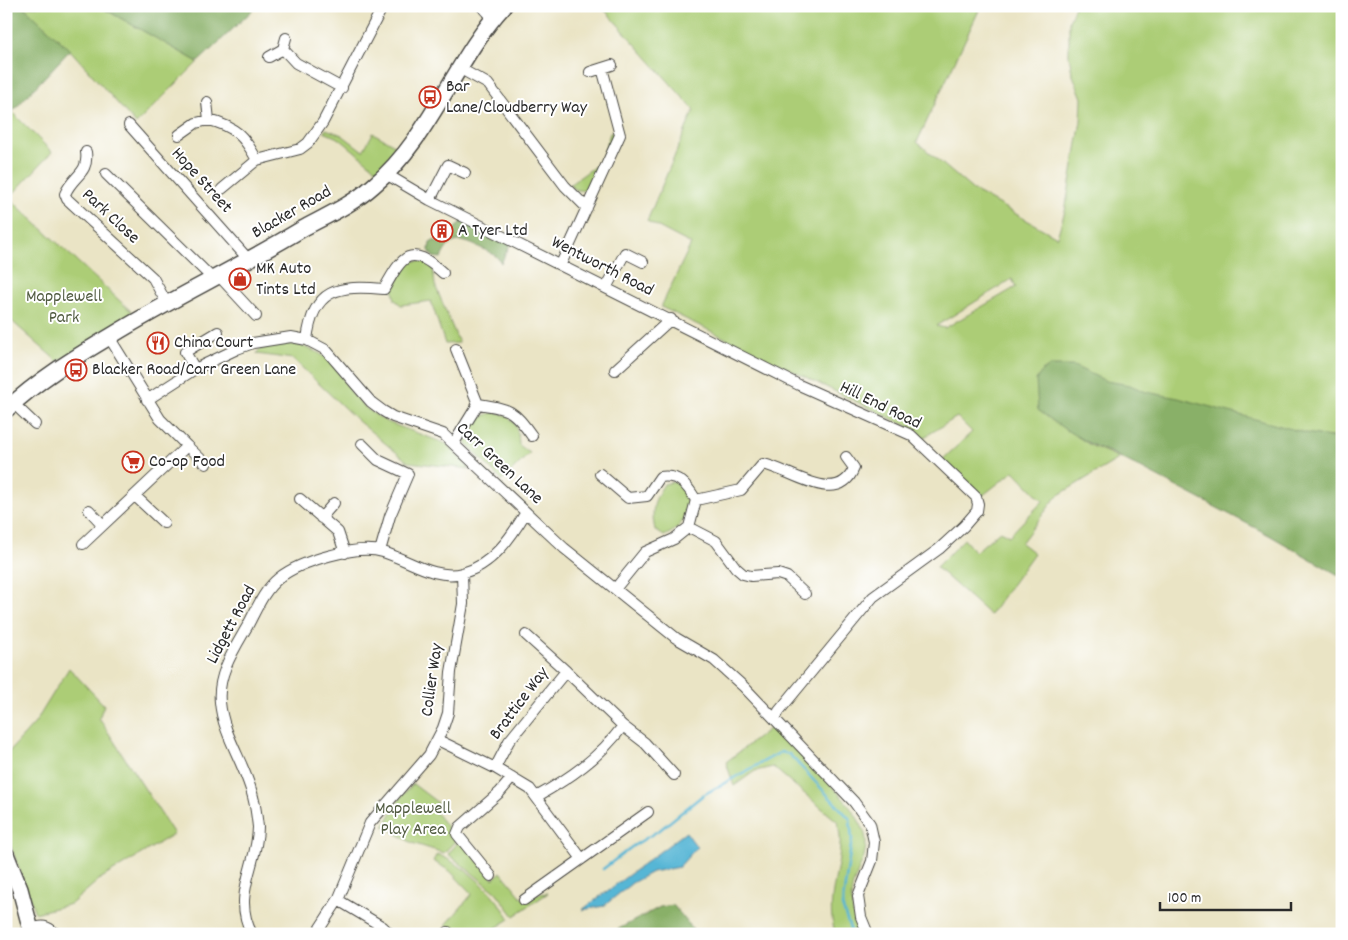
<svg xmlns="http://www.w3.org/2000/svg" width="1348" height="940" font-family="Dekko,sans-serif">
	<rect width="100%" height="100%" fill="#fff"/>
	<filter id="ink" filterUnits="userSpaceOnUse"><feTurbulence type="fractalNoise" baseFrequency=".02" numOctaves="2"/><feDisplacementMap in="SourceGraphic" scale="10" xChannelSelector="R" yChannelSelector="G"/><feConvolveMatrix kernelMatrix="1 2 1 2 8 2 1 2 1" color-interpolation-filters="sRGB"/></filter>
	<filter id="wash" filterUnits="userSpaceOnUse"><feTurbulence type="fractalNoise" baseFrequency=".0096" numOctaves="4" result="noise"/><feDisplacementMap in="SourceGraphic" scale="20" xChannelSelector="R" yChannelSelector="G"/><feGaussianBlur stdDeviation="1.12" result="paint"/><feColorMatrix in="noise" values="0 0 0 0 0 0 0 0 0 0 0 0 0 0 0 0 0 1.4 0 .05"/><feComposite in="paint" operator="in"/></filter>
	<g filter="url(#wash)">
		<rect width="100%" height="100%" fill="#eae4c5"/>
		<path fill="#accd76" stroke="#6c7c50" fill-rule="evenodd" d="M23,6h76l99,56 -62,62 -66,-74z
			M604,6h377l-64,136 56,48 84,47 8,-26 16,-90 1,-23 -10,-25 -3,-17v-35l6,-15h267v432l-304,-28 52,35 30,13 -63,38 -36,47 13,10 -44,62 -54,-48 28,-28 11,13 25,-21 9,5 34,-35 -29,-30 -32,25 -40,-36 30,-28 -15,-15 -36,22 -2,-7 -258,-125 30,-63 -44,-23 47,-111 -91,-102zM1012,279l4,8 -71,41 -9,-2z
			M6,106l46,46 -43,46 125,116 -76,48 -52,-46z
			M326,129l16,6 21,16 10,-18 25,14 -20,24 -38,-32 -16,-7z
			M616,132l-23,55c-9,5 -16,5 -24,-2l32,-23 9,-29z
			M413,261h10l10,7 2,17 24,58 -14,1 -14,-43 -30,4 -6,-5 -2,-10 13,-26z
			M278,343l21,2 20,8 14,10 18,29 16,17 20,13 60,22 23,25 -62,-7 -50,-41 -65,-62 -36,-5 2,-4z
			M495,412c20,4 23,15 24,33l11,8 -28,28 -35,-37 -1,-6c6,-15 14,-23 29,-26z
			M673,482l8,4 8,16c-5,18 -7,26 -25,34l-9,-6c-4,-19 -2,-29 9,-46z
			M69,668l35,37 -5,13 75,116 -74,45 -29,25 -36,9 -29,-80v-78l29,-32z
			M773,726c22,23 94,86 93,116 0,16 -7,25 -12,40 -6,17 -1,36 7,52h-25c-12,-28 3,-59 4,-88 1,-8 -1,-16 -2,-24l-65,-55 -18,4 -21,15 -8,-24z
			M413,784l25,19 -6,5 25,31 -13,14 -32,-10 -28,-17 16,-28z
			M460,840l33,39 8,-7 23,28 11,-6 13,-1 -34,23 -18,-24 -48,-38z
			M437,854c30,13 56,37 73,65l-24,15h-36l2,-4 -6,-5 26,-31 -22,-23 -17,-10z"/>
		<path fill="#89b067" stroke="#5a6e49" d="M6,6h17l47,44 -58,62 -6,-6z
			M99,6h158l-59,56z
			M461,222l50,21 -10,20c-4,-8 -10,-10 -18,-14 -20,-9 -31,-15 -42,9l-8,-1 -4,-7 1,-7 5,-3 5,4z
			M1050,366h24l32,15 24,4 16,7 32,6 128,35 36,6v138l-73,-42 -157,-82c-28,-10 -50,-25 -74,-43l-2,-30 6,-9z
			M673,905l24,29h-88l51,-27z"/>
		<path fill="#57b6d5" stroke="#417080" d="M686,832l11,15 -18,20 -27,5 -20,11 -28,23 -22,4z"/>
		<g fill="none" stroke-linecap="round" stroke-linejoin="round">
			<path stroke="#57b6d5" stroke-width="2.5" d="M603,869l30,-23 28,-17 42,-34 78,-43 8,2 61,65 2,20 -10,67 10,28"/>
		</g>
	</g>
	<g filter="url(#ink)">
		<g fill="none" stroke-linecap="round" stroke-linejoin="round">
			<g stroke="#484742" stroke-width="12">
				<path id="minor" d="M482,6l11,12
					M283,49l3,-11
					M269,57l14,-8 13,14 46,25
					M459,68l29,16 77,102 22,22
					M590,72l22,-7
					M207,102l2,18c27,7 35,16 48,40
					M129,125l120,135
					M179,135l17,-12 13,-3
					M86,152c3,22 -13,23 -21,42l2,5 86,79 13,24
					M106,174l107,105
					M386,174l44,26 369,185 112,50 65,62 2,7 -1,7 -13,15 -25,23 -66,48 -94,114 -4,8
					M222,189l35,-29 43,-11 8,-6 15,-21 60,-116
					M430,200l18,-35 17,8
					M561,264l59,-129 -18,-67
					M219,276l37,40
					M606,288l19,-35 18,9
					M307,340c6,-52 31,-55 77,-51 19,-34 26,-46 59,-16
					M195,369l-10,-17 33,-20
					M615,370l56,-51
					M147,400l48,-31 42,-20 16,-6 38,-6 16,3 19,10 45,52 12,9 10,6 50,17 121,114 112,90 38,22 30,27 110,115 16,22 4,18 -2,19 -14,35 3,21 7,17
					M13,403l22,21
					M478,404c32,5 35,5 54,32
					M454,443l24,-39 -22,-55
					M362,444l16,16 30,14 -18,42 -10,35
					M187,446l19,18
					M600,474l28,24 19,-2 13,-19c19,-3 27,8 36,23l-7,27 -15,12 -29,13 -30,37
					M135,496l29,27
					M300,499l38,33 7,21
					M696,500l45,-10 22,-26c27,5 75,44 91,4l-8,-11
					M89,510l14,15
					M321,518l13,-15
					M689,527l27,14 20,27 7,6 8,2 27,-2 9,3 18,17
					M83,544l104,-98 -27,-27 -51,-82
					M526,635l40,36
					M623,726l22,17 29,32
					M438,740l57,28 35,21 52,70
					M495,768l14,-27 57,-70 57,55c-24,32 -53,52 -87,71
					M491,876l-34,-42 3,-7 40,-35 12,-14
					M338,900l45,27 7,7
					M524,900l124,-88
					M31,929c11,-4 16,-4 25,5
					M252,934c-21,-39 6,-69 6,-107 -1,-8 -2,-18 -4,-26 -7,-35 -31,-64 -34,-99 -3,-28 15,-54 28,-77 9,-17 16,-35 31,-47 21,-17 79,-34 104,-26 26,8 52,28 79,21 30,-7 50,-37 64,-61
					M316,934l22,-34 32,-77 59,-68 14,-27 5,-15 3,-41 12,-68 -1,-31
					M446,934l2,-2"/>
			</g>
			<g stroke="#484742" stroke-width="18">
				<path id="secondary" d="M6,410c32,-30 68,-52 105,-74 62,-38 128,-69 191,-107 24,-13 51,-25 71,-43 58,-48 81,-126 131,-180
					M6,854l14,35 12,45"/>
			</g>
			<use href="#minor" stroke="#fff" stroke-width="10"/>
			<use href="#secondary" stroke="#fff" stroke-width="15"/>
		</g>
	</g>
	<defs>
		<g id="bus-ring" transform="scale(1.125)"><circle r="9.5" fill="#fff" stroke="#c8321e" stroke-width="1.5"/><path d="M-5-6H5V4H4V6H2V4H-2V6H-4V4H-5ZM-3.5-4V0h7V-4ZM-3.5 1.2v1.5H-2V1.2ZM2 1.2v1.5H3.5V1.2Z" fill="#c8321e"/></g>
		<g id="building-ring" transform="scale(1.125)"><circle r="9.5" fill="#fff" stroke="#c8321e" stroke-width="1.5"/><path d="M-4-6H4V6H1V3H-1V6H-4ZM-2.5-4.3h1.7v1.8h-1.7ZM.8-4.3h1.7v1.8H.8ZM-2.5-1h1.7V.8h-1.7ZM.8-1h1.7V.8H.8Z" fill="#c8321e"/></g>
		<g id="shop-ring" transform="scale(1.125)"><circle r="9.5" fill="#fff" stroke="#c8321e" stroke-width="1.5"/><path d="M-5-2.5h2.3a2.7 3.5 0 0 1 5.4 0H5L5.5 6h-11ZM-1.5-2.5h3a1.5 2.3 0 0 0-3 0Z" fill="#c8321e"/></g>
		<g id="restaurant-ring" transform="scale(1.125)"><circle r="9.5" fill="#fff" stroke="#c8321e" stroke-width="1.5"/><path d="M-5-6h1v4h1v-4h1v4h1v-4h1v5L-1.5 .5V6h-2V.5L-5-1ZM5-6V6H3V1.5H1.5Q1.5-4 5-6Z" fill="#c8321e"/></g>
		<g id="supermarket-ring" transform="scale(1.125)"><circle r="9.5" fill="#fff" stroke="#c8321e" stroke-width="1.5"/><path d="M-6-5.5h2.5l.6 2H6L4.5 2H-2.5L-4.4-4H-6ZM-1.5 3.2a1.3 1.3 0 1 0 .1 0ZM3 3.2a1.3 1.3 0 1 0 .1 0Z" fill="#c8321e"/></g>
	</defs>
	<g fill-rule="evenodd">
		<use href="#bus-ring" x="430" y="97"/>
		<use href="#building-ring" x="442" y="231"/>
		<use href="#shop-ring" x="240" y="279"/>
		<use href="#restaurant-ring" x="158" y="343"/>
		<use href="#bus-ring" x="76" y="370"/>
		<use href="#supermarket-ring" x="133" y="462"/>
	</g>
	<g text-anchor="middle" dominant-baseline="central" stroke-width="4" stroke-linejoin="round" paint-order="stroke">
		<g font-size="18" fill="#2b2b2b" stroke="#fff" text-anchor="start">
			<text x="446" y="87">Bar<tspan x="446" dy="21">Lane/Cloudberry Way</tspan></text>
			<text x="458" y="231">A Tyer Ltd</text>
			<text x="256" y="269">MK Auto<tspan x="256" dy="21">Tints Ltd</tspan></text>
			<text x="174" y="343">China Court</text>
			<text x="92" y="370">Blacker Road/Carr Green Lane</text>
			<text x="149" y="462">Co-op Food</text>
		</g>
		<g font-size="18" fill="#2b2b2b" stroke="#fff">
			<text transform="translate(201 181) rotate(48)">Hope Street</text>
			<text transform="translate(292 213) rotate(-30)">Blacker Road</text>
			<text transform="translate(110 217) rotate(43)">Park Close</text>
			<text transform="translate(602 267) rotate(27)">Wentworth Road</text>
			<text transform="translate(880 406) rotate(26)">Hill End Road</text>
			<text transform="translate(499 464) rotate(43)">Carr Green Lane</text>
			<text transform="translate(232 625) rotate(-62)">Lidgett Road</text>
			<text transform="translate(433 680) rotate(-82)">Collier Way</text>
			<text transform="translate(520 704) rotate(-53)">Brattice Way</text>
		</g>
		<g font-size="18" fill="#525c42" stroke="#fff">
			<text x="64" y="297">Mapplewell<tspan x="64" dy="21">Park</tspan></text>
			<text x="413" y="809">Mapplewell<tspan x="413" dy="21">Play Area</tspan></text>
		</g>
	</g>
	<rect width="1348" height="940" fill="none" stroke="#fff" stroke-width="25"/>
	<path d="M1160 902v8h131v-8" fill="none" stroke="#2b2b2b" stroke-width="2.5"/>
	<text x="1168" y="902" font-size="15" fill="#2b2b2b" stroke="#ffffff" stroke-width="4" paint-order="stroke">100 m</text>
</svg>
